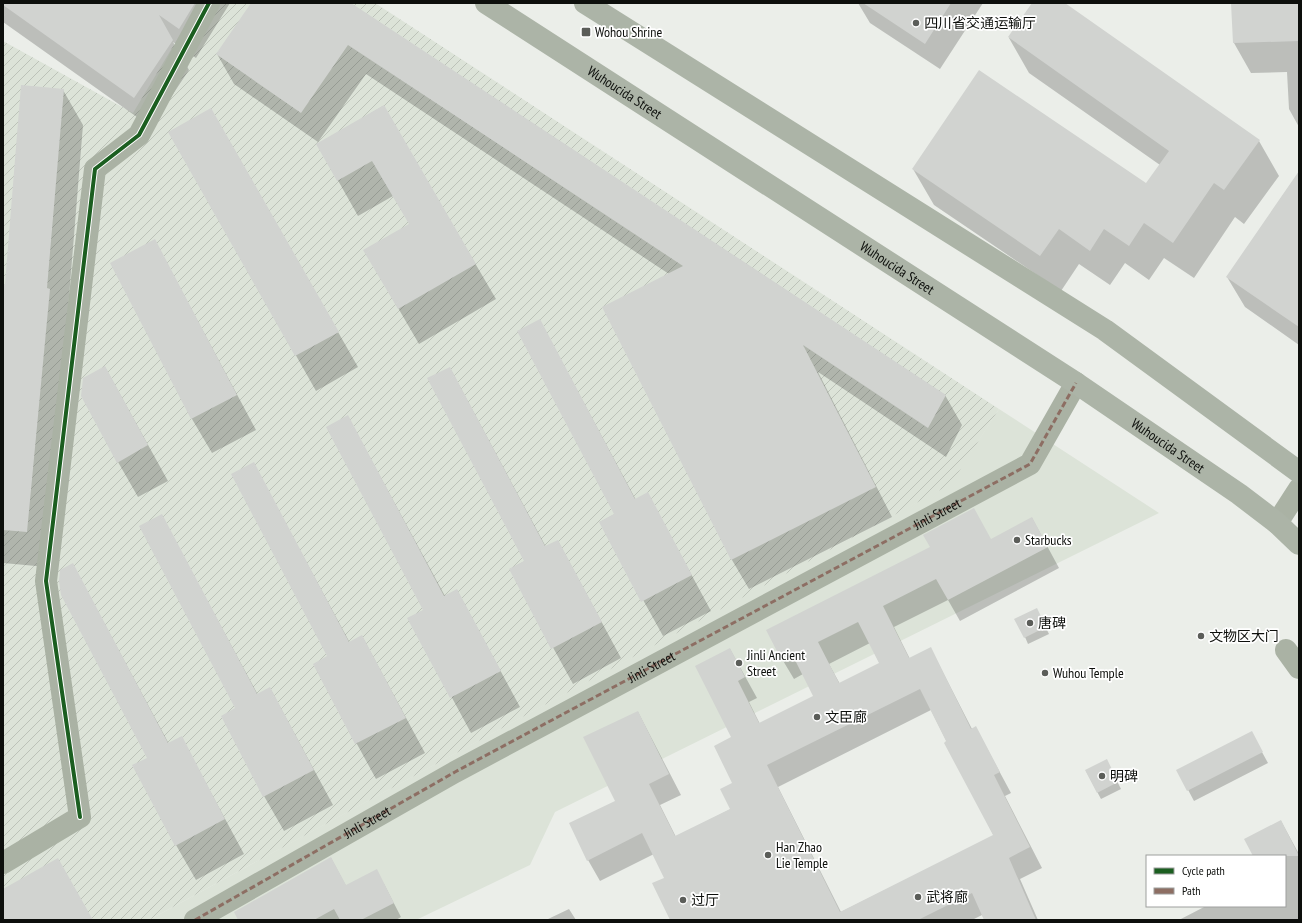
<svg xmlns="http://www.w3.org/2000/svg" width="1302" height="923" font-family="'PT Sans Narrow','Noto Sans SC',sans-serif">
	<defs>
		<pattern id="industrial-furrows" width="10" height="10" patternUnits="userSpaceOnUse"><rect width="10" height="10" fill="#dce3d8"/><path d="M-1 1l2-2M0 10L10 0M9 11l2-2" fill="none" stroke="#bcc2b8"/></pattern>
	</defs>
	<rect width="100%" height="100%" fill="#ebeee9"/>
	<path fill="#dce3d8" d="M999,409l160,104 -604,299 -25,53 -114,55h-267l801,-436z"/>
	<path fill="url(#industrial-furrows)" d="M199,3h176l624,406 -48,75 -802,436h-146v-879l130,72z"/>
	<path fill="#0003" fill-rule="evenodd" d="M3,3h227l-34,55 -23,-16 16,28 -38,57 -148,-105z
		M252,3h97l596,392 17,30 -16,32 -128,-85 74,145 -143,72 -17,-29 -128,-253 65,-33 -303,-200 -48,68 -84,-58 -17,-30z
		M858,3h125l-43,66 -70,-46z
		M1033,3h30l196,138 20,35 -35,48 -9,-7 -41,61 -30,-20 -15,22 -24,-17 -15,22 -31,-21 -18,27 -127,-86 -21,-36 233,16 14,-20 -131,-92 -20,-35z
		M1232,3h67v124l-10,-18 -2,-37 -36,1 -17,-30z
		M63,90l20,35 -36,442 -44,-4v-278h3z
		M383,106l113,193 -77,45 -54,-93 45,-27 -17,-28 -35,20 -40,-71z
		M170,132l61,12 127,223 -42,24z
		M1299,172v173l-54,-38 -18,-30z
		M155,241l101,189 -44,23 -20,-34z
		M540,321l96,179 12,-6 63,117 -48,25 -63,-114 15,-8z
		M105,367l63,114 -30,16 -20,-35z
		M450,368l96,179 12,-6 63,117 -48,26 -63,-115 15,-8z
		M348,417l97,179 12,-6 63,117 -49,26 -62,-115 15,-8z
		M253,463l97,180 12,-7 63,117 -49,26 -62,-114 15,-8z
		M161,515l97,180 12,-7 63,117 -49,26 -20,-35 -27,-87z
		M1032,518l27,50 -99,53 -12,-21 -54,27 16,32 21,-10 41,80 4,-1 35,65 -6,3 37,72 -22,11 18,41h-53l-3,-5 -10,5h-301l-6,-42 -11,-24 -54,27 -12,-21 29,-59 21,-89 43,83 -21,10 16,32 55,-28 3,-26 -4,-134 27,49 -8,4 11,22 55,-27 -12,-23 -9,5 -12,-20zM870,643l10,21 -40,20 -11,-20zM931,710l63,126 -153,76 -63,-125z
		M73,565l96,179 12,-7 63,117 -48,26 -20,-35 -28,-87z
		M1040,616l9,18 -21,10 -3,-7z
		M1257,743l11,20 -74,38 -16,-30z
		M1110,767l11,22 -20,10 -15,-28z
		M1281,821l18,33v66h-120l27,-14h79v-50h-31z
		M331,858l15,28 38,-2 17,33 -5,3h-157z
		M569,909l7,11h-30z"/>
	<path fill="#d1d3d0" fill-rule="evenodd" d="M3,3h192l-16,26 -20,-14 14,25 -39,58 -131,-93z
		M251,3h100l595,392 -18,33 -125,-83 73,142 -145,73 -129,-253 81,-41 -335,-221 -47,68 -85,-59z
		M863,3h88l-26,41z
		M1032,3h33l195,137 -36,50 -10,-7 -41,60 -29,-20 -15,23 -25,-17 -14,22 -31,-22 -19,27 -128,-87 67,-99 167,113 23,-32 -161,-114z
		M1231,3h68v38l-66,2z
		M21,85l43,4 -17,199 3,1 -23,243 -24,-2v-246h2z
		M384,105l92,159 -78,45 -35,-59 46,-26 -37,-63 -35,20 -21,-37z
		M211,108l128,224 -44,24 -127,-224z
		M1299,171v156l-73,-50z
		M155,239l82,156 -46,24 -81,-156z
		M540,319l95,180 13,-7 44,83 -51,27 -42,-80 15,-8 -97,-183z
		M105,366l43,79 -31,18 -36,-67 2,-18z
		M450,367l95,179 13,-6 44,82 -51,27 -42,-80 15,-8 -97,-183z
		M348,415l96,181 13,-7 44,82 -51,27 -43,-80 16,-8 -97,-183z
		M254,462l95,180 13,-7 44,83 -51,26 -42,-80 14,-8 -96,-182z
		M974,508l17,31 41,-22 16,30 -100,53 -12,-21 -53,27 26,52 22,-11 40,82 5,-3 24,46 -6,3 36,72 -21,11 27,62h-52l-12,-27 -54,27h-248l-18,-37 12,-5 -22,-45 -55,28 -18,-38 46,-22 -32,-64 55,-26 31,63 -20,10 26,52 55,-27 -10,-20 12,-6 -18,-37 17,-9 -36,-71 35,-18 15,29 -7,4 21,42 54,-27 -21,-42 -11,5 -15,-29 164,-83 -7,-12zM858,622l21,41 -40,20 -21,-41zM920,689l26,52 -2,2 49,92 -153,77 -73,-147z
		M162,514l95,180 13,-7 44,83 -51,27 -42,-81 14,-8 -96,-182z
		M73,563l95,180 14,-7 43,83 -50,27 -43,-81 15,-7 -86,-163 -2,-14 1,-11z
		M1037,608l9,19 -22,11 -10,-19z
		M1252,731l11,21 -76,39 -11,-21z
		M1107,759l11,23 -21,11 -12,-23z
		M1281,820l18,36h-46l-9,-17z
		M331,857l15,28 31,-16 17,34 -33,17h-21l-6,-11 -20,11h-76l-4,-8z
		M58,858l35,62h-90v-31z"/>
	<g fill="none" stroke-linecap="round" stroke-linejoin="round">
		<g stroke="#aab2a4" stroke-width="22">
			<path d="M1277,523l22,-34"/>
			<path d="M1286,650l13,18"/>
			<path d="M3,863l77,-46 -34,-236 49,-412 44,-34 70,-132"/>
			<path id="s1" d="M195,920l260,-148 575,-308 46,-81"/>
		</g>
		<g stroke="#acb4a7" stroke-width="22">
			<path id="s2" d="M486,3l590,380 163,111 38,29 22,21"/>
			<path d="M585,3l520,327 194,142"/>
		</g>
		<path stroke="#8d6e63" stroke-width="3" stroke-dasharray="6 3" stroke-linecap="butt" d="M195,920l260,-148 575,-308 46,-81"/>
		<g stroke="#fff" stroke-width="6">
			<path id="cycleway" d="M80,817l-34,-236 49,-412 44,-34 70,-132"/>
		</g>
		<use href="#cycleway" stroke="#1b5e20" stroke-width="4"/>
	</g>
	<g fill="#5b5d59" stroke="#fff" stroke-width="1.5">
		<circle cx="916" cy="23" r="4"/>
		<rect x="581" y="27" width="10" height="10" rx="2"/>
		<circle cx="1017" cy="540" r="4"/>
		<circle cx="1030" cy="623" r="4"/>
		<circle cx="1201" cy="636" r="4"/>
		<circle cx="739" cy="663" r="4"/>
		<circle cx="1045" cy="673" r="4"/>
		<circle cx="817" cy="717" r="4"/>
		<circle cx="1102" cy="776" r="4"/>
		<circle cx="768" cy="855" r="4"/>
		<circle cx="918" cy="897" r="4"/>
		<circle cx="683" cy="900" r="4"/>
	</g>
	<g text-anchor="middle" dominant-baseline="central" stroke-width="3.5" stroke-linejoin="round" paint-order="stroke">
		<g font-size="14" fill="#0d0f0c" stroke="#fff" text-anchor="start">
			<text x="924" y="23">四川省交通运输厅</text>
			<text x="595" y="32">Wohou Shrine</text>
			<text x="1025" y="540">Starbucks</text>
			<text x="1038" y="623">唐碑</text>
			<text x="1209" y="636">文物区大门</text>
			<text x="747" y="655">Jinli Ancient<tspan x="747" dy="16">Street</tspan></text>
			<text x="1053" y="673">Wuhou Temple</text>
			<text x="825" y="717">文臣廊</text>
			<text x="1110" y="776">明碑</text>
			<text x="776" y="847">Han Zhao<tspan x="776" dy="16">Lie Temple</tspan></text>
			<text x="926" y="897">武将廊</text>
			<text x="691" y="900">过厅</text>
		</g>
		<g font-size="14" fill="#0d0f0c" stroke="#fff">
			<text stroke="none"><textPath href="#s2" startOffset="165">Wuhoucida Street</textPath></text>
			<text stroke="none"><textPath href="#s2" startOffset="489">Wuhoucida Street</textPath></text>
			<text stroke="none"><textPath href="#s2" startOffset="813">Wuhoucida Street</textPath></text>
			<text stroke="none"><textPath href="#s1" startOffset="846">Jinli Street</textPath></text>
			<text stroke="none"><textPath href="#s1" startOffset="522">Jinli Street</textPath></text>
			<text stroke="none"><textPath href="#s1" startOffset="198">Jinli Street</textPath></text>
		</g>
	</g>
	<rect width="1302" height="923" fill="none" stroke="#0d0f0c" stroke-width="8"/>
	<rect x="1146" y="855" width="140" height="52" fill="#ffffff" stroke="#9e9f9e"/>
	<rect x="1154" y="868" width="20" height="6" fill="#1b5e20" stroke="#9e9f9e"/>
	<text x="1182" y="875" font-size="12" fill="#0d0f0c">Cycle path</text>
	<rect x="1154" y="888" width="20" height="6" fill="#8d6e63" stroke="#9e9f9e"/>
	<text x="1182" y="895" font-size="12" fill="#0d0f0c">Path</text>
</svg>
